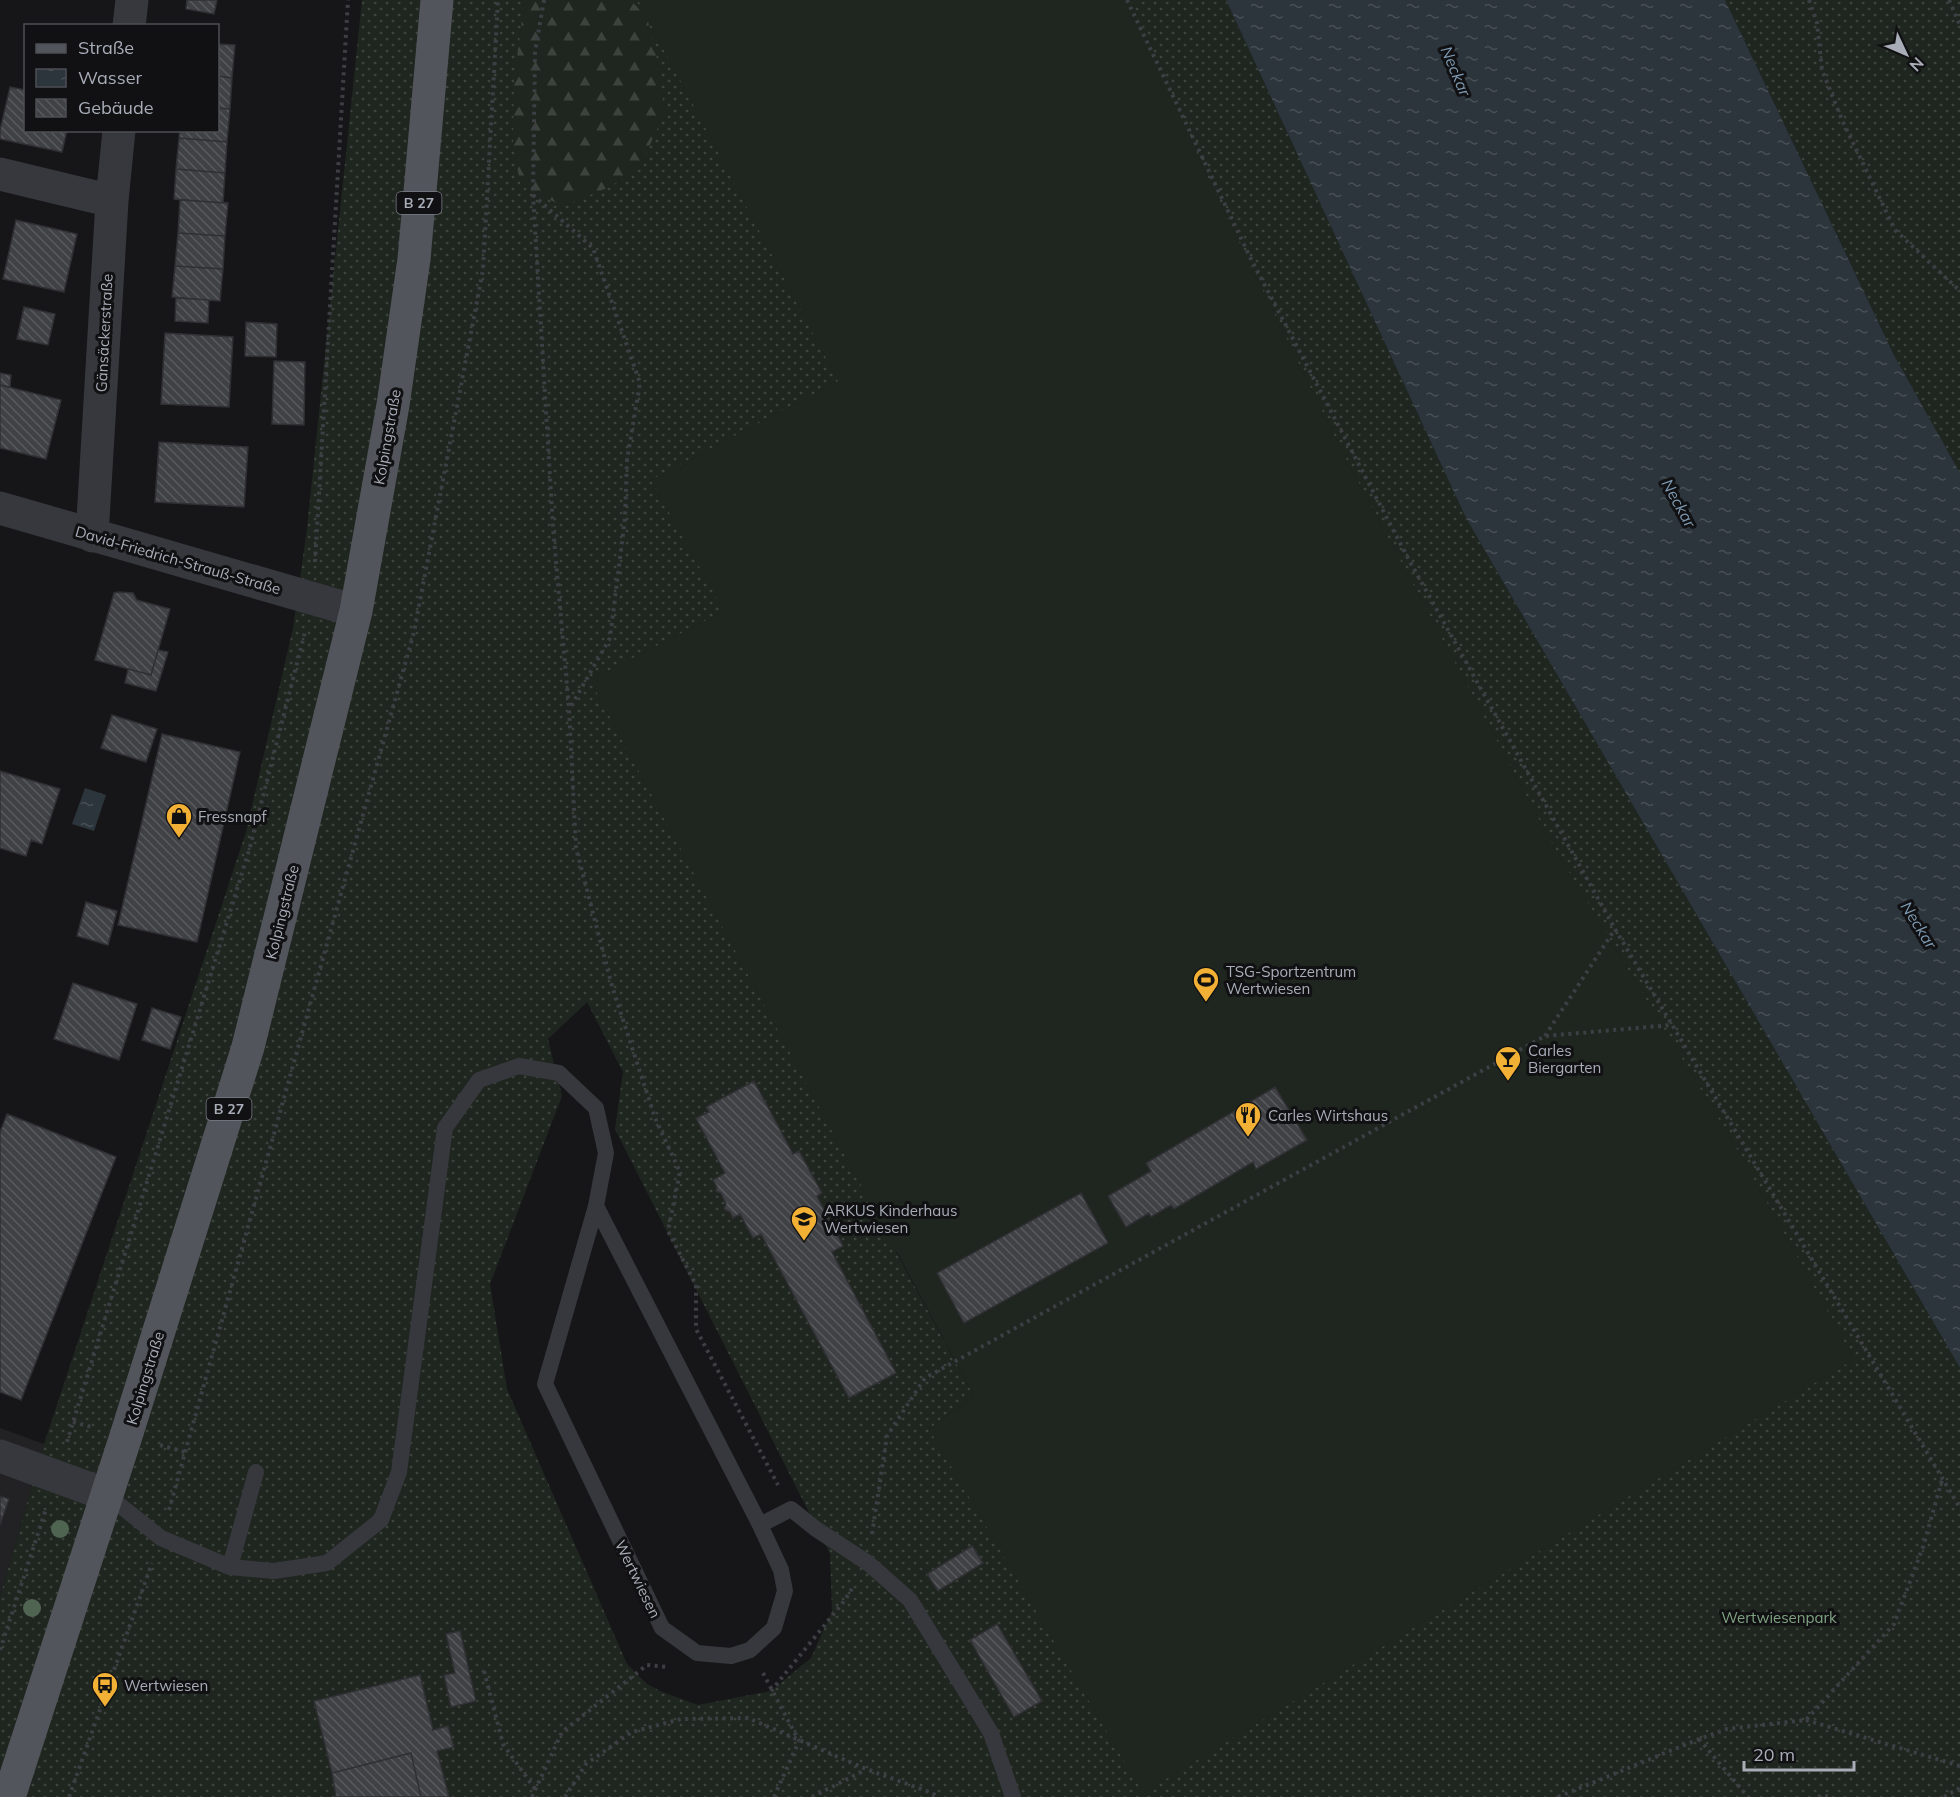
<svg xmlns="http://www.w3.org/2000/svg" width="1960" height="1797" font-family="Mulish,sans-serif">
	<defs>
		<pattern id="grass-dots" width="8" height="8" patternUnits="userSpaceOnUse" patternTransform="scale(1.5)"><rect width="8" height="8" fill="#1e261f"/><path d="M2 2h.1M6 6h.1" fill="none" stroke="#3c433d" stroke-width="1.8" stroke-linecap="round"/></pattern>
		<pattern id="forest-firs" width="22" height="20" patternUnits="userSpaceOnUse" patternTransform="scale(1.5)"><rect width="22" height="20" fill="#1e261f"/><path d="M5 1l3.5 6h-7zM16 11l3.5 6h-7z" fill="#3c433d"/></pattern>
		<pattern id="water-ripples" width="26" height="14" patternUnits="userSpaceOnUse" patternTransform="scale(1.5)"><rect width="26" height="14" fill="#2c353c"/><path d="M2 4q2-2 4 0t4 0M15 11q2-2 4 0t4 0" fill="none" stroke="#485056"/></pattern>
		<pattern id="building-back-hatch" width="6" height="6" patternUnits="userSpaceOnUse" patternTransform="scale(1.5)"><rect width="6" height="6" fill="#404145"/><path d="M-1 5l2 2M0 0l6 6M5-1l2 2" fill="none" stroke="#595a5e"/></pattern>
	</defs>
	<rect width="100%" height="100%" fill="#161618"/>
	<path fill="#222225" d="M0,1428l44,16 -44,153z"/>
	<path fill="url(#grass-dots)" fill-rule="evenodd" d="M362,0h864l240,518 494,850v429h-1960v-200l44,-153 202,-612 47,-204 14,-100zM587,1002l36,70 -8,57 215,425 2,57 -21,47 -40,33 -73,14 -38,-14 -13,-7 -20,-20 -120,-275 -17,-105 72,-188 -14,-57zM896,1252l943,117 -910,60 45,-33z
		M1725,0h235v473l-66,-118z"/>
	<path fill="url(#forest-firs)" d="M527,0h103l17,17 10,42 8,53 -23,50 -30,24 -49,20 -42,-20 -8,-40 1,-66 10,-75z"/>
	<path fill="#1e261f" d="M638,0h493l79,183 131,266 83,156 130,242 189,312 111,200 -711,434 -214,-364 45,-33 -384,-716 134,-69 -73,-131 187,-99z"/>
	<path fill="url(#water-ripples)" d="M1226,0h499l169,355 66,118v895l-494,-850z
		M85,788l21,7 -12,36 -22,-7z"/>
	<path fill="url(#building-back-hatch)" stroke="#303034" stroke-width="1.5" d="M187,0h30l-3,14 -28,-5z
		M218,44l17,1 -3,33 -14,-2z
		M218,76l14,2 -2,31 -12,-1z
		M10,87l16,3v40h41l-5,22 -62,-13v-9z
		M218,108l12,1 -3,33 -48,-4 1,-8h38z
		M179,138l48,4 -2,31 -49,-4z
		M176,169l49,4 -2,30 -49,-4z
		M180,200l48,3 -3,33 -47,-3z
		M16,220l61,14 -13,58 -61,-13z
		M178,233l47,3 -2,33 -48,-3z
		M175,266l48,3 -3,32 -48,-4z
		M176,298l33,2 -1,23 -33,-2z
		M24,307l31,7 -7,31 -31,-6z
		M246,322l31,2 -1,33 -31,-1z
		M165,333l68,4 -4,70 -68,-3z
		M274,361l31,1 -1,63 -32,-1z
		M0,373l11,2 -1,12 -10,-2z
		M0,385l61,15 -15,59 -46,-11z
		M159,442l89,5 -4,60 -89,-5z
		M119,592l14,1 4,7 33,9 -19,66 -56,-15 19,-67z
		M158,650l10,2 -12,39 -31,-8 3,-14 23,6z
		M112,715l45,14 -11,33 -45,-14z
		M162,734l78,18 -43,190 -79,-17z
		M0,771l60,18 -18,55 -11,-4 -5,16 -26,-8z
		M86,902l31,9 -9,34 -31,-9z
		M73,983l64,21 -18,56 -65,-21z
		M152,1008l29,9 -11,32 -28,-9z
		M754,1081l39,73 6,-3 23,42 -5,3 26,50 -11,6 64,121 -47,25 -88,-164 -8,4 -13,-24 -7,4 -3,-6 -6,-3 2,-5 -5,-11 -5,-2 1,-4 -4,-7 12,-7 -29,-55 13,-6 -3,-5z
		M1275,1087l32,53 -51,29 -3,-7 -79,47 -3,-4 -20,12 -2,-4 -23,14 -18,-31 43,-25 -5,-8z
		M7,1114l109,43 -95,243 -21,-8v-260z
		M1081,1193l27,50 -144,80 -27,-50z
		M0,1496l9,3 -9,26z
		M972,1546l11,17 -45,28 -11,-17z
		M997,1624l45,77 -28,16 -44,-77z
		M460,1631l16,70 -25,6 -7,-32 11,-2 -9,-39z
		M420,1675l13,55 15,-4 6,21 -17,4 12,46h-28l-10,-44 -79,20 -18,-72z
		M411,1753l10,44h-85l-4,-24z"/>
	<g fill="none" stroke-linecap="round" stroke-linejoin="round">
		<path stroke="#3d3f44" stroke-width="4" stroke-dasharray="3 4.5" stroke-linecap="butt" d="M544,0l-9,52 -2,143 20,332 16,182 7,139 36,138 43,132 25,54 -12,59 28,54v44l82,156
			M1127,0l123,257 159,303 206,369 345,579
			M1809,0l8,23 5,47 20,50 53,110 65,61
			M1949,0l11,25
			M533,195l60,53 47,135 -13,77 -2,58 -15,120 -40,70
			M315,562l33,-562
			M1545,1036l70,-107
			M73,1422l19,5
			M67,1442l183,-595 55,-215
			M160,1445l25,7
			M169,1510l245,-878 69,-362 15,-270
			M872,1534l15,-98 38,-58 620,-342 127,-11
			M0,1650l46,-141
			M484,1671l19,73 32,45
			M763,1673l36,68
			M771,1691l74,-91 9,-15
			M1806,1720l154,46
			M1699,1739l49,58
			M69,1797l83,-234
			M532,1797l30,-65 85,-67 20,2
			M565,1797l21,-33 46,-32 49,-13 67,-1 118,51 66,24 6,4
			M774,1797l25,-56
			M812,1797l53,-27
			M1558,1797l141,-58 28,-10 79,-9 88,-96 29,-77 19,-67
			M1818,1797l5,-2 6,2
			M1944,1797l16,-9"/>
		<path stroke="#37383d" stroke-width="16" d="M107,1495l54,43 69,29 44,4 53,-8 54,-43 18,-48 46,-344 34,-48 40,-14 40,7 37,35 10,45 -10,53 -51,178 117,244 35,25 34,3 19,-6 24,-22 11,-37 -4,-21 -21,-45 -164,-319
			M760,1525l31,-16 25,20 52,34 42,37 81,133 22,64
			M230,1567l26,-95"/>
		<path stroke="#37383d" stroke-width="33" d="M129,26l3,-26
			M0,174l112,27
			M0,508l356,103
			M92,536l20,-335 7,-71
			M0,1456l107,39"/>
		<path stroke="#53555c" stroke-width="33" d="M9,1797l117,-361 122,-389 108,-436 37,-206 21,-146 23,-259"/>
	</g>
	<g fill="#506452">
		<circle cx="60" cy="1529" r="9"/>
		<circle cx="32" cy="1608" r="9"/>
	</g>
	<defs>
		<g id="shop-pin" transform="scale(1.35)"><path d="M0 17L-7.5 6A9.5 9.5 0 1 1 7.5 6Z" fill="#f2b134" stroke="#111113"/><path d="M-5-2.5h2.3a2.7 3.5 0 0 1 5.4 0H5L5.5 6h-11ZM-1.5-2.5h3a1.5 2.3 0 0 0-3 0Z" fill="#111"/></g>
		<g id="stadium-pin" transform="scale(1.35)"><path d="M0 17L-7.5 6A9.5 9.5 0 1 1 7.5 6Z" fill="#f2b134" stroke="#111113"/><path d="M0-5a6.5 5 0 1 0 0 10a6.5 5 0 1 0 0-10ZM-3.5-1.8h7v3.6h-7Z" fill="#111"/></g>
		<g id="bar-pin" transform="scale(1.35)"><path d="M0 17L-7.5 6A9.5 9.5 0 1 1 7.5 6Z" fill="#f2b134" stroke="#111113"/><path d="M-6-5H6L.8 .8V4.5H3.5V6h-7V4.5H-.8V.8Z" fill="#111"/></g>
		<g id="restaurant-pin" transform="scale(1.35)"><path d="M0 17L-7.5 6A9.5 9.5 0 1 1 7.5 6Z" fill="#f2b134" stroke="#111113"/><path d="M-5-6h1v4h1v-4h1v4h1v-4h1v5L-1.5 .5V6h-2V.5L-5-1ZM5-6V6H3V1.5H1.5Q1.5-4 5-6Z" fill="#111"/></g>
		<g id="school-pin" transform="scale(1.35)"><path d="M0 17L-7.5 6A9.5 9.5 0 1 1 7.5 6Z" fill="#f2b134" stroke="#111113"/><path d="M0-5L7-2L0 1L-7-2ZM-4 1L0 2.5L4 1V4Q0 6-4 4Z" fill="#111"/></g>
		<g id="bus-pin" transform="scale(1.35)"><path d="M0 17L-7.5 6A9.5 9.5 0 1 1 7.5 6Z" fill="#f2b134" stroke="#111113"/><path d="M-5-6H5V4H4V6H2V4H-2V6H-4V4H-5ZM-3.5-4V0h7V-4ZM-3.5 1.2v1.5H-2V1.2ZM2 1.2v1.5H3.5V1.2Z" fill="#111"/></g>
	</defs>
	<g fill-rule="evenodd">
		<use href="#shop-pin" x="179" y="816"/>
		<use href="#stadium-pin" x="1206" y="980"/>
		<use href="#bar-pin" x="1508" y="1059"/>
		<use href="#restaurant-pin" x="1248" y="1115"/>
		<use href="#school-pin" x="804" y="1219"/>
		<use href="#bus-pin" x="105" y="1685"/>
	</g>
	<g text-anchor="middle" dominant-baseline="central" stroke-width="6" stroke-linejoin="round" paint-order="stroke">
		<g fill="#111113" stroke="#7b7e86" stroke-width="1.5">
			<rect x="396.5" y="192" width="45" height="22" rx="4.5"/>
			<rect x="206.5" y="1098" width="45" height="22" rx="4.5"/>
		</g>
		<g font-size="14" font-weight="bold" fill="#a8adb8">
			<text x="419" y="203">B 27</text>
			<text x="229" y="1109">B 27</text>
		</g>
		<g font-size="15" fill="#a8adb8" stroke="#111113">
			<text transform="translate(104 333) rotate(-87)">Gänsäckerstraße</text>
			<text transform="translate(387 437) rotate(-80)">Kolpingstraße</text>
			<text transform="translate(178 560) rotate(16)">David-Friedrich-Strauß-Straße</text>
			<text transform="translate(282 912) rotate(-76)">Kolpingstraße</text>
			<text transform="translate(145 1378) rotate(-73)">Kolpingstraße</text>
			<text transform="translate(638 1579) rotate(64)">Wertwiesen</text>
		</g>
		<g font-size="15" fill="#a8adb8" stroke="#111113" text-anchor="start">
			<text x="198" y="816">Fressnapf</text>
			<text x="1226" y="971">TSG-Sportzentrum<tspan x="1226" dy="17">Wertwiesen</tspan></text>
			<text x="1528" y="1050">Carles<tspan x="1528" dy="17">Biergarten</tspan></text>
			<text x="1268" y="1115">Carles Wirtshaus</text>
			<text x="824" y="1210">ARKUS Kinderhaus<tspan x="824" dy="17">Wertwiesen</tspan></text>
			<text x="124" y="1685">Wertwiesen</text>
		</g>
		<g font-size="15" fill="#7fa381" stroke="#111113">
			<text x="1779" y="1617">Wertwiesenpark</text>
		</g>
		<g font-size="16" font-style="italic" fill="#7f9bb3" stroke="#111113">
			<text transform="translate(1456 71) rotate(67)">Neckar</text>
			<text transform="translate(1679 503) rotate(61)">Neckar</text>
			<text transform="translate(1919 925) rotate(58)">Neckar</text>
		</g>
	</g>
	<rect x="24" y="24" width="195" height="108" fill="#111113" stroke="#4d4f55" stroke-width="1.5"/>
	<rect x="36" y="44" width="30" height="9" fill="#53555c" stroke="#4d4f55" stroke-width="1.5"/>
	<text x="78" y="54" font-size="18" fill="#a8adb8">Straße</text>
	<rect x="36" y="69" width="30" height="18" fill="url(#water-ripples)" stroke="#4d4f55" stroke-width="1.5"/>
	<text x="78" y="84" font-size="18" fill="#a8adb8">Wasser</text>
	<rect x="36" y="99" width="30" height="18" fill="url(#building-back-hatch)" stroke="#4d4f55" stroke-width="1.5"/>
	<text x="78" y="114" font-size="18" fill="#a8adb8">Gebäude</text>
	<g transform="translate(1906 54) rotate(134)" stroke="#111113" stroke-width="4.5" paint-order="stroke">
	<path d="M0-4.5L10 22L0 15L-10 22Z" fill="#a8adb8"/>
	<text y="-9" font-size="16" font-weight="bold" text-anchor="middle" fill="#a8adb8">N</text>
	</g>
	<path d="M1744 1761v9h110v-9" fill="none" stroke="#a8adb8" stroke-width="3"/>
	<text x="1753" y="1761" font-size="18" fill="#a8adb8" stroke="#111113" stroke-width="4.5" paint-order="stroke">20 m</text>
</svg>
